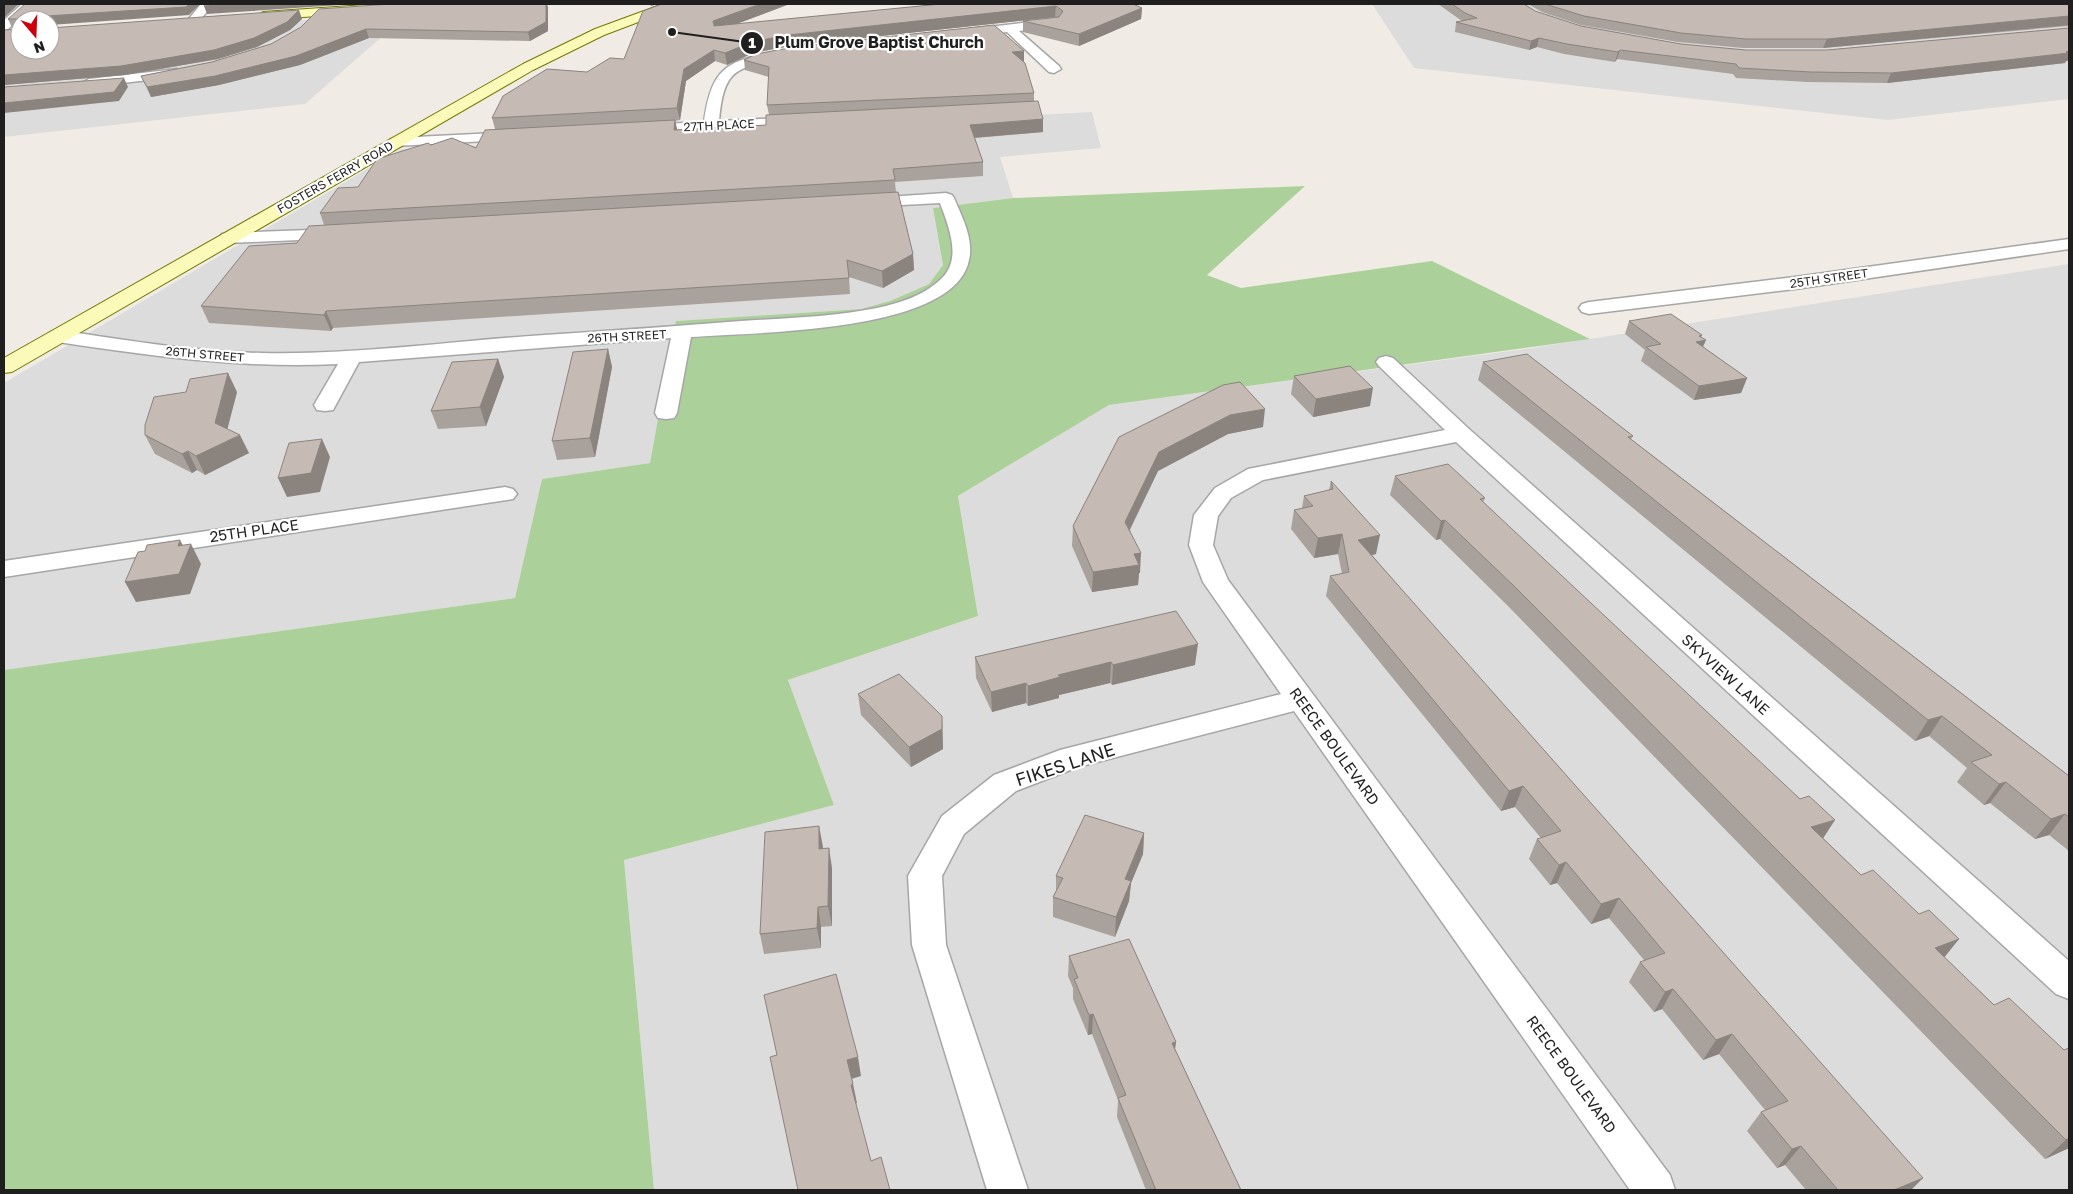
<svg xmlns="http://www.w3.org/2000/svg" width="2073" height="1194" font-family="'Golos Text',sans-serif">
	<rect width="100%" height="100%" fill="#f0ece5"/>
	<path fill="#dddcdc" d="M1372,4h697v95l-181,21 -474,-52z
		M409,13l-104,91 -301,33v-97l16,10h30v-13z
		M1092,112l9,36 -101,9 13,41 -80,10 10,57 -14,19 -39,17 -29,8 -184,12 -27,142 -108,16 -27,119 -511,72v-287l397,-234z
		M2069,264v926h-1415l-30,-330 210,-55 -46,-125 190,-64 -20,-120 151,-91 416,-56z"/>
	<path fill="#acd099" d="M1305,186l-98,89 34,13 191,-27 158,78 -481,66 -151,91 20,120 -190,64 46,125 -210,55 30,330h-650v-520l511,-72 27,-119 108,-16 26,-142 185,-12 29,-8 39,-17 14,-19 -10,-57 80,-10z"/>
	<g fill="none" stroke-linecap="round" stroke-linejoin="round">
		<g stroke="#a6a6a6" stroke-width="3">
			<path id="street" d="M22,4h13l-27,25 -4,1v-10z
				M201,4h12l-16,20h-8l-2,-3z
				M1055,19l4,1 2,3 -2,3 -40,5 40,35 2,3 -7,4 -5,-1 -42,-40 -43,6 -6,-4 6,-4z
				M779,51l6,4 -2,3c-47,11 -59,9 -64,63l83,-4 5,1 2,3 -2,3 -166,9 -5,-1 -2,-3 2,-3 5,-1 63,-3c8,-56 23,-61 75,-71z
				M177,69l7,4 -2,3 -93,11 -7,-4 7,-4z
				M517,132l5,1 2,3 -2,3 -126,7 -5,-1 -2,-3 2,-3 5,-1z
				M946,193l6,2 2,3c8,19 20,41 15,62 -14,74 -218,72 -278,77l-14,76 -3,5 -8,1 -8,-1 -3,-5 16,-75 -312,24 -26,48 -8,1 -8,-1 -3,-5 24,-41c-94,5 -187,-8 -280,-22l-7,-2 -3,-4 3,-4 7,-2c68,10 136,22 204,23 95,2 189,-12 283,-18 65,-4 131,-9 196,-14 45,-3 91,-4 136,-13 23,-5 49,-13 66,-31 19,-20 5,-52 -3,-74l-76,4 -6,-2 -2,-3 2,-3z
				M338,229l6,1 3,4 -3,4 -116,5 -6,-1 -3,-4 3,-4 6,-1z
				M2069,239v10l-274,40 -206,25 -7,-2 -3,-4 3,-4 7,-2 206,-25z
				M1386,356l7,2 76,71 600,532v38l-13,-5 -600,-552 -193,38 -32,18 -13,18 -5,29 15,35 442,595 5,15h-45l-336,-479 -216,56 -62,24 -52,43 -22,42 4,69 82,245h-41l-75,-245 -4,-69 34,-60 52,-41 66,-25 221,-56 -78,-112 -14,-37 5,-30 21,-27 33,-19 197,-39 -66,-64 -3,-4 3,-4z
				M505,487l8,2 4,5 -4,5 -509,78v-16z"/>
		</g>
		<g stroke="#737903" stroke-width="2">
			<path id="secondary" d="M380,4h51l-6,4 -162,12 -6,-4 6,-4z
				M663,4h17l-2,3 -74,28 -71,35 -521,302 -8,1v-15l519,-294 72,-35z"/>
		</g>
		<use href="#street" fill="#fff" fill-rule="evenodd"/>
		<use href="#secondary" fill="#fbfab8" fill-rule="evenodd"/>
	</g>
	<path fill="#a9a19b" d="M390,4l158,3v24l-18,10 -161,-3 -69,27 -81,20 -68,12 -10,-21 71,-14 59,-18z
		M941,4l201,4 -1,11 -62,27 -56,-14v-11l32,-4 -265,29 -37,7 -26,12 -12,-4 -29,20 -6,39 -5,1 2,9 89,-5 3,-10 -2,-10 2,-28 -24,-7 -1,-10 280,-9v11h-1l11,31v9l9,17v13l-68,6 8,24v14l-88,6 1,10 17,62 1,16 -31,18 -34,-11 1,17 -517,34 -2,3 -122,-8 -8,-17 123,-81 -4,-12 38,-26 73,-42 45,3 19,-19 -3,-11 95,-46 37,-13 163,-54 -51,19z
		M1438,4h86l11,7 46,15 100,18 65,6h81l242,-22v33h-3l-1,2 -178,20 -80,-1 -71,-4 -3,-4 -116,-15 -2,3 -51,-8 -27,-7 -8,3 -74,-18 1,-10 6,-1z
		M1528,4h541v22l-246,22h-80l-65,-6 -97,-17 -39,-13z
		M189,15l-139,5 -30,30 282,-31 -12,11 -33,17 -39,12 -93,16 -121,10 13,-56v-1h-5l-4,-9z
		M1629,321l72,16 2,10 44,31 -6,15 -47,7 -53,-39 4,-11 -20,-16z
		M608,349l4,18 -17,90 -38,3 -5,-19z
		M498,359l6,18 -18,49 -48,3 -7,-18z
		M1483,362l150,74 -2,3 438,337v75l-20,-16 -14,4 -45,-36 -6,2 -27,-23 10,-14 -38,-32 -14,5 -437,-361z
		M1294,376l76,30 -57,11 -22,-23z
		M237,392l-10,37 22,24 -44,22 -8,-5 -5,3 -37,-19 -10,-19z
		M1263,427l-35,7 -70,37 -28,59 10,43h-1l-1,12 -46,7 -20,-46 1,-20 46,-89z
		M1395,476l90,22 -2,4 340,336 38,37 58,39 40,25 -15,18 50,48 70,45 5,-2v100l-24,11 -537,-553 -68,-67 -4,1 -46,-45z
		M1331,481l45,73 -4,1 539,635h-105l-21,-25 -8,3 -30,-37 14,-19 4,-2 -46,-56 -16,6 -41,-51 -8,3 -25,-30 11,-20 4,-2 -35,-42 -18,6 -34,-41 -7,2 -21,-26 8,-20 4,-1 -26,-31 -14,4 -175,-215 4,-20 12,-2 -4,-20 -24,4 -23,-29 3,-19 8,-2 2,-12 25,-6z
		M975,657l220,8 -83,20 -2,-2 -51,12v3l-31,8 -2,-3 -34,9 -16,-34z
		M858,694l84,22 1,33 -32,18 -50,-52z
		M819,826l3,23 10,19v58l-11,1v21l-57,6 -4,-20z
		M1144,833l-1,21 -12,29 -2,18 -14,36 -62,-20v-20l3,-6v-15z
		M1069,956l107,86 -1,7 66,141h-95l-29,-73 1,-17 -26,-66 -4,1 -15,-36v-11l-5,-12z"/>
	<path fill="#8a837e" d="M6,4h13l-15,14v-13z
		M189,4h11l-11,11 -139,10v-5h-5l1,-4z
		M231,4h124l-148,10 -3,-8z
		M546,4h1l1,3v24l-18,10 -2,-9z
		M650,4h8l-7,2z
		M760,4h26l1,1 -72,27 -2,-11z
		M1056,6l-1,11 -265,29 -37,7 -26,12 -2,-12 27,-11 36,-7z
		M1142,8l-1,11 -62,27v-12z
		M299,10l3,9 -12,11 -33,17 -39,12 -93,16 -121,10v-10z
		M2069,16v9l-246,23 4,-9z
		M366,29l3,9 -69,27 -81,20 -68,12 -4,-10z
		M1539,38l-2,9 -8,3 2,-9z
		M714,50l1,11 -29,20 -6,39 -3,-12 7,-39z
		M1620,50l-3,9 -2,3 3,-10z
		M1024,51v11l-11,1 -1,-11z
		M2069,51v10h-3l-1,2 -178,20 4,-10z
		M124,78l4,9 -9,14 -115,12v-10z
		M1043,119v13l-72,6 -1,-13z
		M675,120l3,13 -4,-3z
		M913,254l1,16 -31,18 -1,-17z
		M326,311l7,17 -2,3 -7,-16z
		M1702,335l-3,6 7,-1 -6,14 -9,2 8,-20z
		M608,349l4,18 -17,90 -5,-19z
		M498,359l6,18 -18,49 -6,-19z
		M228,373l9,19 -13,50 -9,-19z
		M1747,378l-6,15 -47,7 5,-14z
		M1373,388l-3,18 -57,11 3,-18z
		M1265,409l-2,18 -35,7 -70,37 -34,70 1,-19 34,-70 71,-37z
		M240,435l9,18 -44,22 -9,-19z
		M322,439l8,18 -10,35 -33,5 -9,-19z
		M188,451l9,19 -5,3 -10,-19z
		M1445,520l-5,19 -4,1 5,-19z
		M1342,534l-4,20 -24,4 4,-20z
		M1380,535l-4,19 -22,5 4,-19z
		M180,540l7,13 4,-9 10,20 -11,30 -54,8 -11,-20 53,-36z
		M1141,553l-1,20h-1l-1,12 -46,7 1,-20 41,-18z
		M1198,644l-3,21 -83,20 1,-20z
		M1111,662l-1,21 -51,12v3l-31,8v-20l30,-11z
		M1026,683v20l-34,9 -1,-20z
		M942,716l1,33 -32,18 -2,-20z
		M1942,716l-13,20 -14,5 13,-21z
		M2006,782l-16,21 -6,2 15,-21z
		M1523,786l-8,21 -14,4 8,-20z
		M2065,814l-16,21 -14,4 16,-20z
		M1835,820l-13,20 -11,-13z
		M819,826l4,21 -1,23 -3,-21z
		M1144,833l-1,21 -12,29 -2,18 -14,36 1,-20 9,-38z
		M829,848l3,20v58l-4,-20z
		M1566,862l-9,21 -7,2 9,-20z
		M1619,898l-10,20 -18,6 10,-20z
		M818,907l3,20v21l-4,-20z
		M1959,939l-16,20 -8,-11z
		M1673,989l-11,20 -8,3 11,-20z
		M1093,1014l-1,20 -4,1 1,-20z
		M1732,1034l-13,20 -16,6 13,-20z
		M1176,1042l-3,20 -1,-19z
		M858,1057l3,19 -10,3 -4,-19z
		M853,1084l4,19 -3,1 -3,-19z
		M2069,1138v10l-24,11 21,-19z
		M1801,1146l-16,19 -8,3 15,-19z
		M1923,1178l-12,12h-17z"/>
	<path fill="#c5bbb4" stroke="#8a837e" d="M25,4h164l-3,3 -140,9 -1,4h-25v30h30v-22l249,-18 -12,12 -33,16 -40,12 -93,16 -117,9v-45l13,-1v-10h-9z
		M205,4h26l-27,2z
		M390,4h156v18l-18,10 -162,-3 -70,27 -81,20 -68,11 -6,-11 71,-14 59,-18 30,-17 18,-18z
		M662,4h98l-47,17 1,5 227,-22h192l9,4 -63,26 -56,-13 36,-4 4,-6 -7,-5 -268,29 -36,7 -27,11 -11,-3 -30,19 -7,39 -185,10 11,-22 44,-27 40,3 23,-14 14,1 19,-48z
		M1452,4h72l11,7 46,15 100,18 65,6h81l242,-22v23l-3,1 3,1 -178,20 -80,-1 -72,-4 -3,-4 -116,-14 -2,2 -51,-8 -28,-6 -8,3 -75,-19 21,-4 -12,-5z
		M1545,4h524v12l-242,23h-81l-65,-6 -97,-17z
		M994,25l30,26 -12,1 13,11 9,30 -267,12 2,-38 -25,-7 12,-6 39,-7z
		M124,78l-10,14 -110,11v-16z
		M1038,101l5,18 -73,6 13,37 -90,7 2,11 -575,33 18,-25 20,-1 19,-28 51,-16 3,2 21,-7 24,10 9,-18 190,-10 -1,10 58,-3 34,-2v-10z
		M898,192l15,62 -31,17 -35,-11 2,18 -523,33 -2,4 -123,-9 48,-60 48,-3 12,-17z
		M1671,314l31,21 -3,1 7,4 -10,2 51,36 -48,8 -53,-39 15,-3 -32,-23z
		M608,349l-18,89 -38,3 21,-89z
		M1527,354l106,82 -5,1 441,339v41l-4,-3 -14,5 -45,-37 -7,2 -28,-22 21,-7 -50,-39 -14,4 -445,-358z
		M498,359l-18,48 -49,4 21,-49z
		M1350,366l23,22 -57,11 -22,-23z
		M228,373l-13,50 25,12 -44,21 -8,-5 -6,3 -37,-19v-10l9,-28 32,-5 4,-13z
		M1240,382l25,27 -35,6 -71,37 -34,70 16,31 -7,1 5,11 -46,7 -20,-46 46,-89 104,-52z
		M322,439l-11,34 -33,5 11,-35z
		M1448,464l37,34 -5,1 320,300 9,-3 26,24 -24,7 50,48 12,-5 46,44 10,-4 30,29 -24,9 59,57 15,-7 55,52 5,-2v90l-3,2 -552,-554 -69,-66 -4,1 -46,-45z
		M1331,481l49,54 -22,5 565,638 -29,12h-56l-37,-44 -9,3 -31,-37 27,-11 -56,-67 -16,6 -43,-51 -8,3 -25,-30 25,-9 -46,-55 -18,6 -35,-42 -7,3 -22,-26 24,-8 -38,-45 -14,5 -179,-215 19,-4 -7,-38 -24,4 -24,-28 19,-4 -9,-10 29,-7z
		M180,540l-2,6 13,-2 -12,30 -54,8 13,-30 7,-1 2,-6z
		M1176,611l22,33 -85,21 -2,-3 -53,13 2,2 -32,9 -2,-3 -35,9 -16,-35z
		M899,674l43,42v13l-33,18 -51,-53z
		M1085,815l59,18 -19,46 6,2 -15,36 -63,-20 10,-19 -7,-2z
		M819,826v23l10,-1 -1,58 -10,1 -1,21 -57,6 5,-102z
		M1129,939l47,103 -4,1 69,147h-85l-38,-92 8,-3 -33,-81 -4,1 -15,-36 4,-1 -9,-22z
		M836,974l22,83 -11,3 6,24 -2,1 20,76 10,-4 9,33h-92l-28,-133 7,-2 -13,-60z"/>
	<g text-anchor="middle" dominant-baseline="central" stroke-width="4.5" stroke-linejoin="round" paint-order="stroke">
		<g font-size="12" fill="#1f1f1f" stroke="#fff">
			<text transform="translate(719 125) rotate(-3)">27TH PLACE</text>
			<text transform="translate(335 177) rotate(-30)">FOSTERS FERRY ROAD</text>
			<text transform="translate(1829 278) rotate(-8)">25TH STREET</text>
			<text transform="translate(627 336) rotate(-3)">26TH STREET</text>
			<text transform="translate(205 354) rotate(5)">26TH STREET</text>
		</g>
		<g font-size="15" fill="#1f1f1f" stroke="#fff">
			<text transform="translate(254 530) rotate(-8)">25TH PLACE</text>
			<text transform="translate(1726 674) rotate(42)">SKYVIEW LANE</text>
			<text transform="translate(1335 746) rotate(54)">REECE BOULEVARD</text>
			<text transform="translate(1572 1074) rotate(54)">REECE BOULEVARD</text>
		</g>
		<g font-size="18" fill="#1f1f1f" stroke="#fff">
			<text transform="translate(1065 764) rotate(-18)">FIKES LANE</text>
		</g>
	</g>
	<path fill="none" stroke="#1f1f1f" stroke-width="2" d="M672 32L752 43"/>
	<g fill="#1f1f1f" stroke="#fff" stroke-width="2">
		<circle cx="672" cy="32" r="5"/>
		<circle cx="752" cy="43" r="12"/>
	</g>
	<g font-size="15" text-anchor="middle" font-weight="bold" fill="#fff">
		<text x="752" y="48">1</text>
	</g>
	<g font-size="16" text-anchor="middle" font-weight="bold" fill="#1f1f1f" stroke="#fff" stroke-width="4.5" stroke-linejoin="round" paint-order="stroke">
		<text x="879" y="48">Plum Grove Baptist Church</text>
	</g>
	<rect width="2073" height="1194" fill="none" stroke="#1f1f1f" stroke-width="10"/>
	<g transform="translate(35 35) rotate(161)"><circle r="24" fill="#ffffff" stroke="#a5a5a5"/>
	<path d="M0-4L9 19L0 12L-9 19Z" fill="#ce000c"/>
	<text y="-8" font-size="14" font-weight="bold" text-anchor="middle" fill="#1f1f1f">N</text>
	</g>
</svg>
